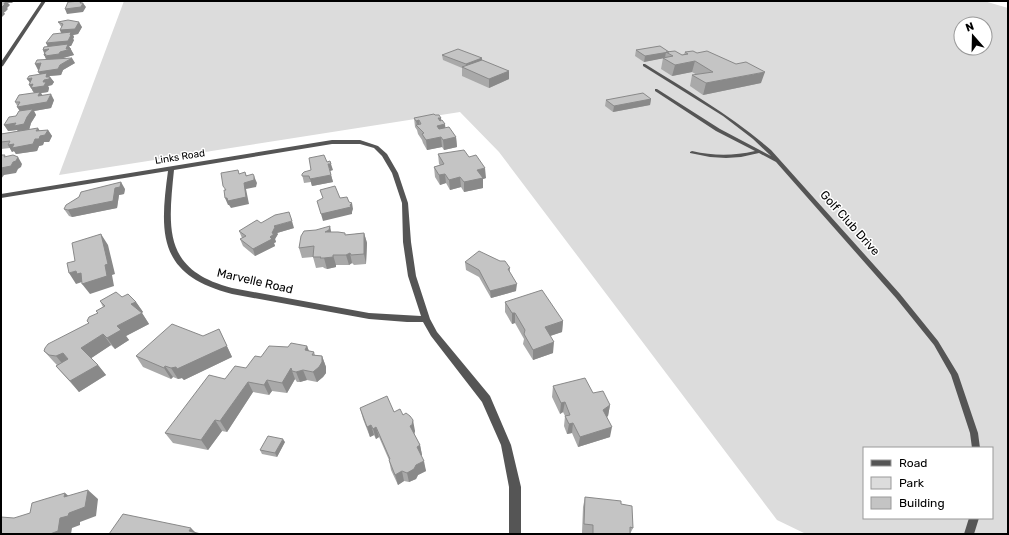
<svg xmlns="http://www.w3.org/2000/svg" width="1009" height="535" font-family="Rubik,sans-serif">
	<rect width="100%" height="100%" fill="#fff"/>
	<path fill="#dcdcdc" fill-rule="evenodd" d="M124,1h860l24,7v526h-202l-29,-14 -278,-368 -39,-40 -401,63zM961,24h24v24h-24zM864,448h128v70h-128z"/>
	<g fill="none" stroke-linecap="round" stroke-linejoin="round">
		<path fill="#555" fill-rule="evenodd" d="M643,64h2c43,27 87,52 126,86l129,144 38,47 20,33 20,59 2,15h-8l-2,-15 -19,-58 -17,-30 -38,-47 -120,-136 -17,-9 -18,4 -15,1 -16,-1 -20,-4v-1l2,-1c22,5 41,5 63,0l-39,-20 -61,-40v-2h2l63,40 51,27 -18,-17 -30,-23 -80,-50z
			M969,518h10l-5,16h-10z"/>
		<path fill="#555" fill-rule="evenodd" d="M42,1h4l-43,65 -2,1v-5z
			M332,140h28l18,6 9,8 11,19 10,30 3,39 5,34 14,43 7,13 53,64 21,49 10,42v47h-12v-47l-8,-42 -19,-43 -51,-66 -8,-14h-16l-38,-3 -137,-25c-73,-19 -73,-58 -64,-123l-167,27v-4zM332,144h28l14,4 8,8 10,17 10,30 1,39 5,34 13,40 -52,-3 -137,-25c-69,-18 -64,-59 -58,-118z"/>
	</g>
	<path fill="#a9a9a9" d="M58,22l24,5 -4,7 -5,1 1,2 -1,2 1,1 -3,6h-2l5,9 -11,3 12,5 -12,7 -2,5 -12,1 1,1 4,5 -2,3 -4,1 1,2 -1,4 -7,1 1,2 12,5 -3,8 -17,3 2,4 -5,8 -2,7 11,1 8,-1 4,6 -3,6h-5l-1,3 -4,1 -2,5 -21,3 -2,-3 -2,1 -2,-4 -9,1v-15l17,-3 -1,-1 -9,1 8,-15 4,-5 -5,-9 19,-9 -2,-3 8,-16 -1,-4h-1l8,-10 -3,-10 5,-3 13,-14 -1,-3 2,-2z
		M636,50l33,2 13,3 2,-1 1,-2 12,1 64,30 -58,12 -13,-9 2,-11h5l-5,-3 -20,4 -11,-7 2,-11 -19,4 -9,-6z
		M442,55l40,3v2l27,19 -20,9 -27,-12v-8l-19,-8z
		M651,99l-1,6 -37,7 -8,-6 1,-6z
		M435,115l6,3v3l4,7 11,9 1,10 -13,3 -2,-3 -15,3 -4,-7 -1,-3 -4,-6 -1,-4 -2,-3 -1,-9z
		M438,154l48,24 -3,1v9l-19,4 -3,-5 -11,3 -4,-7 -6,2 -5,-8 -1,-10 6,-2 -1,-1z
		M333,170l-3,1 3,11 -21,4 -1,-4 -7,1 -2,-9z
		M125,189l-1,5 -5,1 -2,13 -45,9 -3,-1 -5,-7z
		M261,223l33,5 -17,5 1,1 -3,5 1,3 -2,1 1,3 -20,10 -12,-10 -3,-7 2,-1 -3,-7z
		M331,232l14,1v2l19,-2 3,10 -1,21 -12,1 -2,-2 -3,2h-13v2l-9,2 -3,-1 -1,-1 -7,1 -3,-11 -11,1 -3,-10z
		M465,262l45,6v5l6,18 -25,7 -12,-21 -13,-7z
		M122,297l14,5 7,10 -1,1 7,11 -23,12 3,4 -14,9 -4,-4 -20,13 7,7 8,10 -27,17 -23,-26 1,-1 -3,-3 -10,-11 45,-28 9,-9 -2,-3 7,-4 -3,-6z
		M505,302l58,19 -1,11 -12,4 3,17 -20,7 -10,-16 1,-5 -9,-16 -3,1 -7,-12z
		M203,336l21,4 8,17 -48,23 -2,-2 -4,1 -5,-2 -2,2 -28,-12 -7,-11z
		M307,346l2,5 5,1 1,3 7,1 4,11v6l-3,4 -6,5 -10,-2 -7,2h-3l-2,-3 -8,14 -15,-2 -3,4 -16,-3 -26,40 -5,-1 -14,19 -35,-7 -8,-10 60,-54 21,-11 15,-11 27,-10z
		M553,386l40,7 17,12 -2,11 -1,1 3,20 -32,10 -6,-14 -5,1 -3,-8 1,-10 -2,-4 -3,2 -8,-17z
		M360,408l34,4 9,3 12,16 -1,3 6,11 2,10 -1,1 5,15 -8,4 -2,4 -7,3 -5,-1 -6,4 -7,-15 -2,-10 -10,-23 -3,2 -2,-4 -4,2 -7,-18z
		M285,442l-8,15 -15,-3 -2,-4z
		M585,497l36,7 12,24 -3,6h-41l-7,-1 1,-26z"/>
	<path fill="#898989" d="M1,1h13l-2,2h-4l2,2 -3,3 1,1 -3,3h-1l1,2 -4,4z
		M75,1h11l-5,1 2,2v-1l3,4 -3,5 -16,2 -2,-5 15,-6 -4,-1z
		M79,22l3,5 -4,7 -5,1 1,2 -1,2 1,1 -3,6h-2l5,9 -11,3 -1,2h-15l-3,-5 1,-1 -2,-4 6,-1 -3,-6 17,-7 -3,-6z
		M666,52l-1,6 -21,4 1,-6z
		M72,58l3,5 -12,7 -2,5 -12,1 1,2v-1l4,5 -2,3 -4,1 1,2 -1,4 -7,1 3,5 -9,-4 -6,-9 2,-1 -4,-5 5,-1 11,4 -1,-5 -4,-5 22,-7z
		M482,58v6l-15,6 -1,-6z
		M695,61l-3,11 -20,4 3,-11z
		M41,63l3,6 -6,1 -3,-6z
		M509,71v8l-20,9v-9z
		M765,72l-4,11 -58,12 3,-12z
		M51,94l3,6 -3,8 -17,3 2,4 -5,8 -2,7 -10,2 -2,-2 -9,1 -4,-6 23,-8 -6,-4 -4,-6z
		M651,99l-1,6 -37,7 1,-6z
		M438,118h3l1,7 3,-1 1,9 -8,2 -1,-9z
		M419,120l1,9 -3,-4 -1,-4z
		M38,128l4,6 6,-4 4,6 -3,6h-5l-1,3 -4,1 -2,5 -21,3 -2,-3 -2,1 -4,-7 28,-14z
		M441,137l1,10 -15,3 -1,-10z
		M456,137l1,10 -13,3 -1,-10z
		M18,157l4,7 -1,3 -3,2 -2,4 -12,2 -3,4v-11l12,-6z
		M328,164h3l2,6 -3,1z
		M485,168l1,10 -3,1v9l-19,4v-10l13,-12z
		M245,172l3,7 6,-3 3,7 -1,4 -10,2 3,15 -18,4 -2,-3h-1l-3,-7h2l17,-15 2,-7z
		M445,174l1,9 -6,2 -1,-10z
		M331,175l2,7 -21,4 -2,-7z
		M460,177l1,10 -11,3 -1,-10z
		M121,182l4,7 -1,5 -5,1 -2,13 -45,9 -4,-7 47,-22z
		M352,203l1,6 -1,3v2l-29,7 -2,-7 29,-9z
		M292,221l2,7 -17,5 1,1 -3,5 1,3 -2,1 1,3 -20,10 -2,-7 17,-12 4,-11z
		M330,226l2,10 -7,-4z
		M364,233l3,10 -1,21 -2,-10z
		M101,234l7,11 7,29 -3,1 2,11 -24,8 -8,-10v-2l-6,2 -7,-11 7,-2 5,2 24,-8z
		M350,253l2,10 -3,2 -3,-10z
		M333,255l3,10v2l-9,2 -3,-11z
		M517,284l-1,7 -25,7 -1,-7z
		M136,302l7,10 -5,3 -7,-11z
		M142,313l7,11 -23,12 3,4 -14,9 -8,-11 10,-12z
		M512,313h3v10l-3,1z
		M563,321l-1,11 -18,6 1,-11z
		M219,329l13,28 -48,23 -2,-2 -4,1 -7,-11z
		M103,334l8,11 -21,14 -9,-11z
		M554,342l-1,11 -20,7v-10z
		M307,346l4,11 -6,-7z
		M63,353l9,11 -7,3 -9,-11z
		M322,356l4,11v6l-3,4 -6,5 -4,-10z
		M98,365l8,10 -27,17 -9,-11z
		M165,366l8,11 -2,2 -7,-11z
		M291,368l4,11 -8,14 -5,-10z
		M303,370l4,10 -7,2 -4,-10z
		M267,380l5,11 -3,4 -5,-10z
		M248,382l5,10 -26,40 -7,-11z
		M565,402l-2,10 -3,2 1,-11z
		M610,405l-2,11 -7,4 2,-10z
		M215,420l7,11 -14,19 -7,-10z
		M413,420l2,11 -1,4 -4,-9z
		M573,423l-1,10 -5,1 2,-10z
		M371,425l3,10 -4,2 -3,-10z
		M376,427l3,10 -3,2 -3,-10z
		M612,427l-2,10 -32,10 2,-10z
		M283,439l2,3 -8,15 -2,-4z
		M420,445l2,10 -3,2 -2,-10z
		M424,461l2,10 -8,4 -2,4 -7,3 -2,-9 9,-8z
		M402,471l2,10 -6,4 -3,-10z
		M88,490l10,9 -2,17 -16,6v3l-8,3 -1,6h-21l10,-16 9,-5z
		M65,493l11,9 -12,-5z
		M191,528l6,6 -8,-3z"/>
	<path fill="#c4c4c4" stroke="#898989" d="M1,1h5l-2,3h1l-3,3h-1z
		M81,1l-1,2h3l-2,4 -16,2 3,-7z
		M68,20l11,2 -4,7 -15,1 3,-6 -5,-2z
		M71,32l-1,3h1l-3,6 -22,2 7,-9z
		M68,44l-2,5h5l-11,3 -1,2 -14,2 1,-2 -2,1 1,-3 4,-3 -6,1 1,-3z
		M660,46l9,6 -24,4 -9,-6z
		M458,49l24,9 -16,6 -24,-9z
		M675,51l7,4 6,-1 -3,-2 8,-1 4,2 10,-2 29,13 10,-2 19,10 -59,11 -14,-8 21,-3 -18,-11 -20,4 -12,-7 10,-2 -7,-4z
		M72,58l-12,7 -2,4 -20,3 3,-9 -6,1 2,-4z
		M482,60l27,11 -20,8 -27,-12z
		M47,73l-1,4h4l-1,2 -5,1 -1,2h3l-2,4 -13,2 2,-4 -4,1 3,-7 -5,1 2,-3z
		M40,92l-2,4 13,-2 -4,8 -30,5 3,-5h-5l4,-7z
		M643,93l8,6 -37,7 -8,-6z
		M33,109l-6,8 -3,7 -10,2 2,-3 -12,2 5,-8 7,-1 3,-5z
		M434,114l1,1h4l2,3h-3l2,3 2,-1 3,4 -8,2 2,3 10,-2 7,10 -13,3 -2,-3 -15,3 -4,-6 2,-1 -8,-8 5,-1 -2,-4 -3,1 -2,-3z
		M38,128l-2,3 12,-1 -3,5 -5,1 -1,3h-4l-2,5 -21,4 2,-4 -6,1 2,-4 -9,1v-8z
		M464,150l5,7 7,-2 9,13 -8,2 6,8 -19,4 -4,-5 -11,3 -4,-6 -6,1 -5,-8 10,-3 -6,-10z
		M1,155h4l-1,2 9,-2 5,2 -2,4 -3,1 -2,4 -10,2z
		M324,155l3,7 3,-1 1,3h-3l3,11 -21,4 -1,-3h-7v-2l2,-2 7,-2 -2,-12z
		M238,170l1,4 6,-2 1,4 7,-2 1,2v4l-10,3 2,14 -18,4 -1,-3h-2l-1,-8h2l-3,-4 -2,-13z
		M121,182l-1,5 -5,1 -2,13 -45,9 -4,-1 2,-4 13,-8 2,-5z
		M335,186l5,12 7,-1 2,5 3,1 -2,2 1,2 -30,7 -4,-13 6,-3 -3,-8z
		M289,212l3,9 -18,5 1,1 -3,6 2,1 -4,3 2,2 -19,10 -13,-10 6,-3 -7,-5 18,-11 4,3 14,-8z
		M330,226l-1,4 -4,2h13l7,1v2l19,-2v21l-13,1 -1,-2 -4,2h-13v2l-9,1h-4l1,-1h-8l1,-11 -15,2 2,-12 3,-5 12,-1z
		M101,234l7,30 -3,1 2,11 -25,8 -1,-11 -4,1 -1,-3 -7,2 -2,-10 8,-2 -3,-18z
		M479,251l21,10h5l5,7 -2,1 9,15 -27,7 -11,-21 -14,-8z
		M542,290l21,31 -18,6 9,15 -21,8 -9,-16 1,-4 -10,-17h-3l-7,-11z
		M116,292l6,5 6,-3 8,8 -5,2 11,9 -25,13 4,4 -14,8 -4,-4 -22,14 17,17 -28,16 -14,-15 12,-7 -5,-6 -7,3 -7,-1 -5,-4 1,-3 3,-4 41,-21 -2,-2 2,-4 9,-4 -2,-2 9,-5 -5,-5z
		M172,324l31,12 16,-7 8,17 -50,23 -1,-2 -5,1 -6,-2 -1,2 -28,-12z
		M291,343l16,3 -2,4 9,2 -2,3 10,1v6l-3,5 -6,5 -10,-2 -7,2 -4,-1 -1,-3 -9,15 -15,-3 -3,5 -16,-3 -28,39 -5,-1 -14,20 -36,-7 44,-58 16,4 10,-13 11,2 9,-12 6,1 8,-11 19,1z
		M585,378l8,15 10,-2 7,14 -7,5 9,17 -32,10 -7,-14 -4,1 -4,-8 5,-1 -5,-13 -4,1 -8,-17z
		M387,396l7,16 6,-3 3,6 3,-2 4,3 3,4 -1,5 -2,1 10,19 -3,2 7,14 -8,4 -2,4 -7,4 -5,-2 -7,4 -6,-15 1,-1 -14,-32 -3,2 -2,-4 -4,2 -7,-19z
		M268,436l15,3 -8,14 -15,-3z
		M88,490l-3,17 -16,6 -1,3 -8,2 -2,13 -8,3h-49v-17l13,1 16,-5 2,-10 33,-10 -1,4z
		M585,497l36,4v3l11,2 1,22 -3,-1v7h-37v-9l-9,-1z
		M123,514l68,14 -2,3 12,3h-92z"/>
	<g text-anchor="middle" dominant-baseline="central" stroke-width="3" stroke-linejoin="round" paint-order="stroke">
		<g font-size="10" fill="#000" stroke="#fff">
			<text transform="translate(180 157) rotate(-9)">Links Road</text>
		</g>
		<g font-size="12" fill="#000" stroke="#fff">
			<text transform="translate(850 223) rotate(48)">Golf Club Drive</text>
			<text transform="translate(255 281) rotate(13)">Marvelle Road</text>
		</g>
	</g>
	<rect width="1009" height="535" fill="none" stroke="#000000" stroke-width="4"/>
	<rect x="863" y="447" width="130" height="72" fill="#ffffff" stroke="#999999"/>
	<rect x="871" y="460" width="20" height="6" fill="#555555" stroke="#999999"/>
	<text x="899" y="467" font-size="12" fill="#000000">Road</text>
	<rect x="871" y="477" width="20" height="12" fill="#dcdcdc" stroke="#999999"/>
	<text x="899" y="487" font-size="12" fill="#000000">Park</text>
	<rect x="871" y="497" width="20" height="12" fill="#c4c4c4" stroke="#999999"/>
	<text x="899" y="507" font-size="12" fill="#000000">Building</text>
	<g transform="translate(973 36) rotate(340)"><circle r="19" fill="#ffffff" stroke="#999999"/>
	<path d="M0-3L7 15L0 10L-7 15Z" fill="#000000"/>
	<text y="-6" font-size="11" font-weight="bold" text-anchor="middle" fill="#000000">N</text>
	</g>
</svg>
